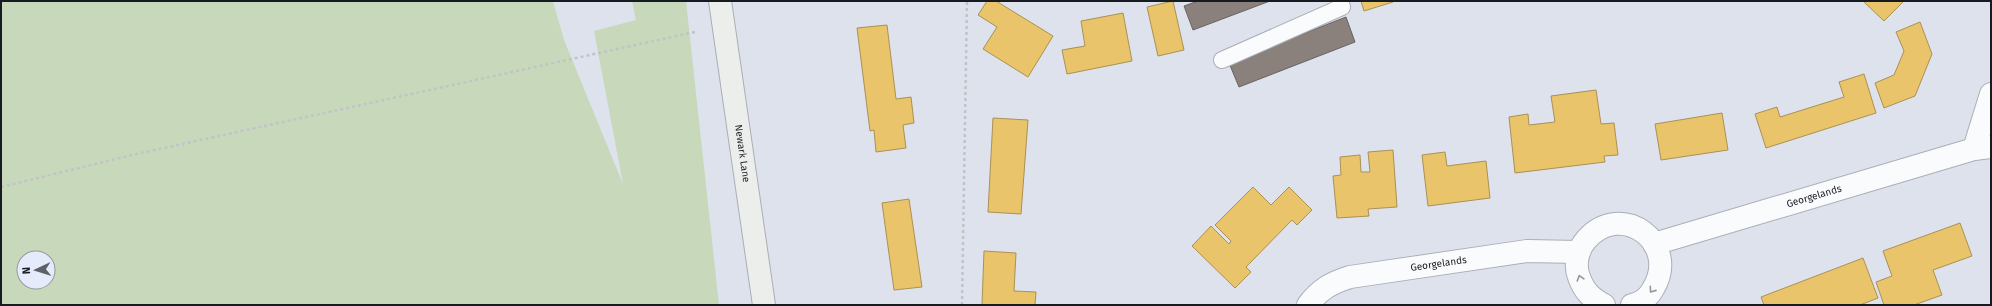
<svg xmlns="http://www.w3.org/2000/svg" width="1992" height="306" font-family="'Fira Sans',sans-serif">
	<rect width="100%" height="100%" fill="#dde2ed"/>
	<path fill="#c7d9ba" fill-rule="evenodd" d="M1,1h552l11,39 59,144 -29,-153 42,-11 -4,-19h54l33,304h-718zM24,258h24v24h-24z"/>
	<path fill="#e9c46a" stroke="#aa9154" d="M987,1h9l57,35 -25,41 -45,-28 14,-22 -19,-12z
		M1173,1l11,49 -26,6 -11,-49z
		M1361,1h32v1l-29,9z
		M1863,1h41l-20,20z
		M1123,13l9,48 -65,13 -5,-24 23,-4 -4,-25z
		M1920,22l12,32 -17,42 -31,12 -9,-25 19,-8 10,-24 -8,-19z
		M887,25l9,74 15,-2 3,26 -11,2 3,23 -30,4 -2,-22 -4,1 -13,-103z
		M1864,74l12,39 -110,35 -11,-34 22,-7 3,10 64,-20 -5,-15z
		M1596,90l5,34 13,-1 4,32 -14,1 1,6 -90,11 -6,-56 19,-3 1,11 26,-3 -4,-26z
		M1722,113l6,37 -67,10 -6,-36z
		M993,118l35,2 -7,94 -33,-2z
		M1393,150l4,57 -29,2 1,7 -32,2 -4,-42 8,-1 -1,-18 20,-2 1,17h9l-2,-20z
		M1445,152l2,14 39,-5 4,37 -62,8 -6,-51z
		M1253,187l18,18 18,-18 23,23 -15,15 -5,-5 -46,47 5,5 -16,16 -43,-42 19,-20 18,18 2,-3 -16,-16z
		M909,199l13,88 -28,3 -12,-87z
		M1960,223l12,33 -39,14 9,25 -28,10h-30l-8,-23 16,-6 -9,-25z
		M984,251l32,2 -2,38 22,1 -1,13h-53z
		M1863,258l15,40 -18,7h-96l-3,-8z"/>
	<path fill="#8a817c" stroke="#686261" d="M1198,1h72l-77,29 -9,-24z
		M1346,17l9,25 -116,45 -10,-24z"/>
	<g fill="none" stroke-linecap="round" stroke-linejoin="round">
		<g stroke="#aaaeb6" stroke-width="18">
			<path id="service" d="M1222,60l120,-53 -2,-6"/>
		</g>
		<g stroke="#aaaeb6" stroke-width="24">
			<g id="minor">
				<path d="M1974,149l17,-55"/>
				<path id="s1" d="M1654,244l320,-95 17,-2"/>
				<path id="s2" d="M1308,305c12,-16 23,-22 42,-28l177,-26 52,1"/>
				<path d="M1604,305c-13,-7 -20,-14 -25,-28 -5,-12 -1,-28 7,-37 35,-41 95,3 67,49 -4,8 -12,14 -21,16"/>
			</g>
		</g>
		<g stroke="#aaaeb6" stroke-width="24">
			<g id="secondary">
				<path id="s3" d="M720,1l44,304"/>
			</g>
		</g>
		<path stroke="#c2c3c7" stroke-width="2.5" stroke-dasharray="3 3" stroke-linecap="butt" d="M1,187l131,-32 563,-123
			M962,305l5,-304"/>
		<use href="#service" stroke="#fafbfc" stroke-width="16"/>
		<use href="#minor" stroke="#fafbfc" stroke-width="22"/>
		<use href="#secondary" stroke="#ebeeeb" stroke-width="22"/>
	</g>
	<defs><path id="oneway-chevron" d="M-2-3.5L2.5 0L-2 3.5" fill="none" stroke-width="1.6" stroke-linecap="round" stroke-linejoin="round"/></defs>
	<g stroke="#949699">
		<use href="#oneway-chevron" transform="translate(1580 278) rotate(-107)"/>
		<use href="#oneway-chevron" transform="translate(1652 290) rotate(125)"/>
	</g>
	<g text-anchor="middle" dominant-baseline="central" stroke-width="4" stroke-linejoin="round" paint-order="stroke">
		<g font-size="10" fill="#181a21" stroke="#e6ebfc">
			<text stroke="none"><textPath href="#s3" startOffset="154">Newark Lane</textPath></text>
			<text stroke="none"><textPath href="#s1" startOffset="167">Georgelands</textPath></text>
			<text stroke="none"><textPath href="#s2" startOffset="141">Georgelands</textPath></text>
		</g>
	</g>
	<rect width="1992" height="306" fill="none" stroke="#181a21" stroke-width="4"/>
	<g transform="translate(36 270) rotate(266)"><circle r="19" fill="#e6ebfc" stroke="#9497a4"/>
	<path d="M0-3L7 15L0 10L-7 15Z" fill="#5d6068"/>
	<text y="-6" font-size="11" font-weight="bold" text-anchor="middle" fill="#181a21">N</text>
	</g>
</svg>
